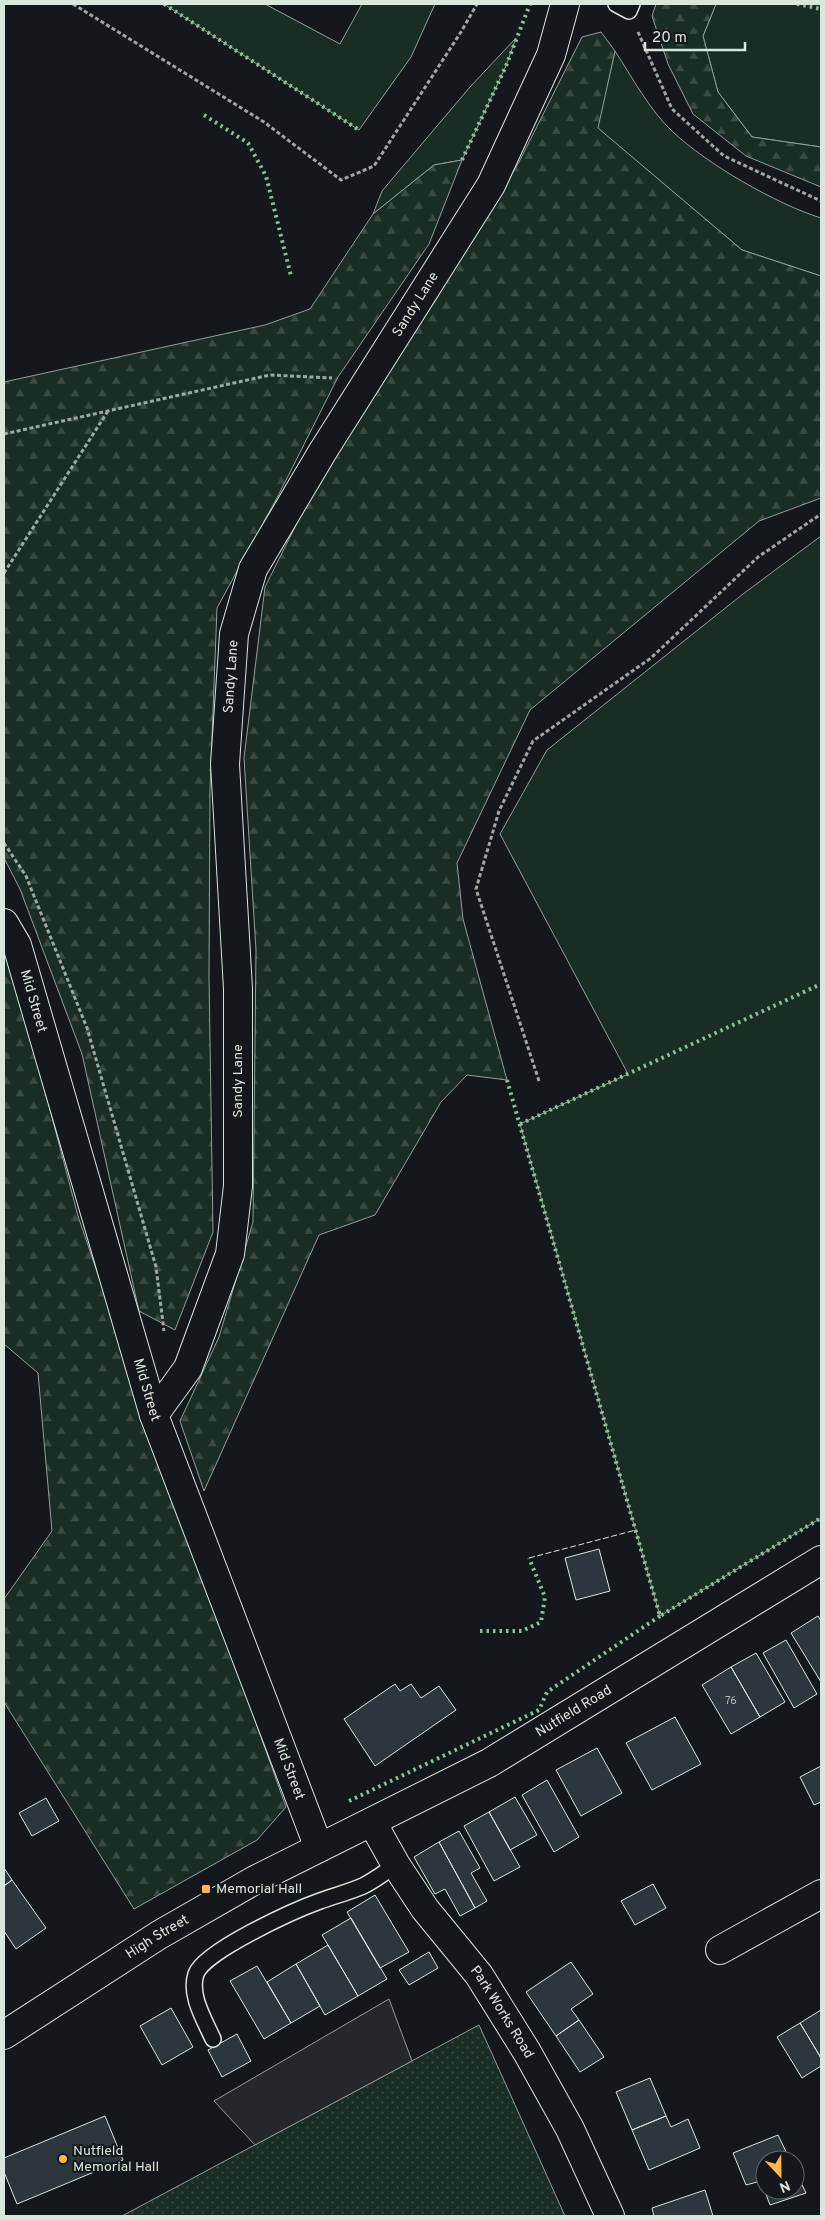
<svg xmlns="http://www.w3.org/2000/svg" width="825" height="2220" font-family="Overpass,sans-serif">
	<defs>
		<pattern id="forest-firs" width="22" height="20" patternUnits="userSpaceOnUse" patternTransform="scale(1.25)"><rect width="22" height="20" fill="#1a2d24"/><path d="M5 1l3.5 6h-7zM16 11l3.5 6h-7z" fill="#3b4b43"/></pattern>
		<pattern id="park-dots" width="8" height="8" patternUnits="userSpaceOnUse" patternTransform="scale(1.25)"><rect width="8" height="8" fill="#1a2d24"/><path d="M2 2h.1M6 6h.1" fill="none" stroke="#3b4b43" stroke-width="1.8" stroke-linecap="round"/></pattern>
	</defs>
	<rect width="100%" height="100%" fill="#14181c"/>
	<path fill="#1a2d24" stroke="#939e99" d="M164,4h101l75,40 22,-40h73l-24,53 -52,73z
		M716,4h105v143l-69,-10 -34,-45 -15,-56z
		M516,38l-10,28 -44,94 -28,5 -61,49 9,-23 88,-104z
		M615,51c17,26 35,60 58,81 34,32 103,72 148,86v58l-79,-26 -145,-122z
		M821,536v982l-161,98 -140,-492 108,-50 -128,-240 47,-84 196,-156z"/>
	<path fill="url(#forest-firs)" stroke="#939e99" d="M656,4h60l-13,32 15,56 34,45 69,10v40l-75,-31 -53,-42 -25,-50 -16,-48z
		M601,32l14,19 -17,77 144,122 79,26v222l-62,23 -229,189 -73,153 6,56 44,161 -40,-5 -26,27 -66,113 -56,20 -115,256 -24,-70 39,-84 34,-115 3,-272 -12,-192 21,-171 60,-120 110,-166 84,-139 63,-125z
		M462,160l-33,84 -91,133 -59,117 -62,114 -7,181 -1,188 4,255 -38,98 -36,-19 -57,-257 -62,-165 -16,-31v-476l261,-57 45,-16 63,-95 61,-49z
		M4,955l9,14 65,247 66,193 142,398 -29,33 -123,69 -130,-207v-103l48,-68 -14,-158 -34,-29z"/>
	<path fill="url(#park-dots)" stroke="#939e99" d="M479,2025l86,191h-443z"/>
	<path fill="#24282b" stroke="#939e99" d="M389,1999l23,62 -157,84 -41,-44z"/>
	<path fill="#2c363c" stroke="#d8e6dc" d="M599,1549l11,42 -34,9 -11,-42z
		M818,1616l3,5v61l-30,-49z
		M786,1640l31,54 -23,14 -31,-55z
		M756,1653l29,49 -25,15 -29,-50z
		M731,1667l29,50 -29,17 -29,-49z
		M395,1684l5,7 11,-7 10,14 18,-12 17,24 -81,56 -31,-47z
		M675,1717l26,47 -49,26 -26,-47z
		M597,1748l25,45 -41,23 -25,-46z
		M821,1766v36l-7,3 -14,-28z
		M547,1780l32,57 -25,15 -32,-57z
		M515,1797l22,38 -27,15 -21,-38z
		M46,1798l13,23 -27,15 -13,-23z
		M489,1812l31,55 -26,14 -30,-55z
		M459,1831l21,37 -9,5 16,28 -12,7 -36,-66z
		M439,1842l36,66 -15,8 -15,-27 -10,5 -21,-37z
		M4,1868l8,12 -8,6z
		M12,1880l34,48 -30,21 -12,-18v-45z
		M653,1884l13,24 -31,17 -14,-24z
		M375,1895l34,57 -29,16 -33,-56z
		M351,1918l36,61 -29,17 -36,-61z
		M328,1945l30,51 -33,19 -29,-51z
		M429,1952l9,16 -29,17 -10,-15z
		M571,1962l22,32 -22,15 8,11 -23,16 -30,-44z
		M296,1964l24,42 -29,17 -24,-41z
		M257,1966l34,57 -27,16 -34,-58z
		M171,2008l22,39 -31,18 -22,-39z
		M821,2010v48l-21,-35z
		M579,2020l25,37 -24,15 -24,-36z
		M800,2023l21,35v8l-19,12 -25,-41z
		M237,2034l14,27 -29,16 -14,-27z
		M650,2078l16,38 -34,14 -16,-38z
		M105,2116l18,44 -106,44 -13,-32v-14z
		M666,2116l5,11 17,-8 12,29 -51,22 -17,-40z
		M778,2135l12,25h-25v30h30v-20l11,23 -36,12 -9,-24 -15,4 -13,-32z
		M705,2190l8,26h-59l-2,-8z"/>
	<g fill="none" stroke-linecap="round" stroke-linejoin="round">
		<g stroke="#d8e6dc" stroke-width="18">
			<path id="lane" d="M616,4l13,7 3,-7
				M213,2039c-9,-20 -24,-44 -17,-65 8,-23 99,-64 124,-73 14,-5 29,-9 43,-15 12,-6 22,-14 33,-21"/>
		</g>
		<g stroke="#d8e6dc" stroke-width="30">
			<g id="street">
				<path id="s1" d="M4,923l13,22 137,470 165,433"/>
				<path id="s2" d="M154,1415l34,-47 42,-114 8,-68v-197l-13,-225 9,-130 19,-65 70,-118 168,-266 60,-130 14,-51"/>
				<path id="s3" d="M372,1822l24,43 29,44 54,66 48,77 43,77 40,87"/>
				<path d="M720,1950l101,-56"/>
			</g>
		</g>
		<g stroke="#d8e6dc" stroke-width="30">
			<g id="primary">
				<path id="s4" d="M4,2035l155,-100 96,-55 234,-117 332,-203"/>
			</g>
		</g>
		<path stroke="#9da8a2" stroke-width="3" stroke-dasharray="4 2.5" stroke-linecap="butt" d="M73,4l191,118 77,58 33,-14 87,-134 16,-28
			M638,32l34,77 52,47 97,45
			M4,434l266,-59 62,3
			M4,573l104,-162
			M4,843l22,33 61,152 69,239 8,64
			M539,1081l-63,-192 23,-78 34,-70 118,-83 107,-101 63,-43"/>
		<use href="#lane" stroke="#14181c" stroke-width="15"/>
		<use href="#street" stroke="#14181c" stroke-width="28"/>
		<use href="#primary" stroke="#14181c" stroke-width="28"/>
		<path stroke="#8ac095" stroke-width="4" stroke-dasharray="2.5 4" stroke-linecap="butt" d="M164,4l195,126
			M797,4l24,5
			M204,115l44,28 18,33 25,100
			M462,160l44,-94 24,-62
			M507,1080l153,536 161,-98
			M520,1124l301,-140
			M480,1631h42l19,-9 4,-25 -16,-39
			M349,1801l190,-91 8,-18 113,-76"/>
		<path stroke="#d8e6dc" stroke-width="1" stroke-dasharray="6 2.5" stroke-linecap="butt" d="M529,1558l107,-28"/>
	</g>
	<g fill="#ffb74d" stroke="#14181c" stroke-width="2">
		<rect x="201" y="1884" width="10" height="10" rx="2.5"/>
		<circle cx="63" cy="2159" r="5"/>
	</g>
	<g text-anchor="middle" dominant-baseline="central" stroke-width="4" stroke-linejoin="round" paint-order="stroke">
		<g font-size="11" fill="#adbab4">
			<text x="731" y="1701">76</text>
		</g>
		<g font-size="14" fill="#d8e6dc" stroke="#14181c">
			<text stroke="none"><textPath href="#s2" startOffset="1179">Sandy Lane</textPath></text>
			<text stroke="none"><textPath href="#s2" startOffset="758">Sandy Lane</textPath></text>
			<text stroke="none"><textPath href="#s1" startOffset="84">Mid Street</textPath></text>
			<text transform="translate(238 1081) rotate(-90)">Sandy Lane</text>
			<text stroke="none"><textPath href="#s1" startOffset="489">Mid Street</textPath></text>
			<text stroke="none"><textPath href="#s4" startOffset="656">Nutfield Road</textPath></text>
			<text stroke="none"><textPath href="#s1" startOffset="894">Mid Street</textPath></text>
			<text stroke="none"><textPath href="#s4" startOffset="182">High Street</textPath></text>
			<text stroke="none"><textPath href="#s3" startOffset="231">Park Works Road</textPath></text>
		</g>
		<g font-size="14" fill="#d8e6dc" stroke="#14181c" text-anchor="start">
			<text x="216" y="1889">Memorial Hall</text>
			<text x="73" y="2151">Nutfield<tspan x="73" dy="16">Memorial Hall</tspan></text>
		</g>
	</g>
	<rect width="825" height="2220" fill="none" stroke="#d8e6dc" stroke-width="10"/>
	<g transform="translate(780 2175) rotate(158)"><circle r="24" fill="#14181c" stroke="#626a69"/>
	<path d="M0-4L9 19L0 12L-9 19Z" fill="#ffb74d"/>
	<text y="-8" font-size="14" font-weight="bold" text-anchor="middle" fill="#d8e6dc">N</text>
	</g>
	<path d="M645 42v8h100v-8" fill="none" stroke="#d8e6dc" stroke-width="2.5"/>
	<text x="652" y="42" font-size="15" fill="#d8e6dc" stroke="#14181c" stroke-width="4" paint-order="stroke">20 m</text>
</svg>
